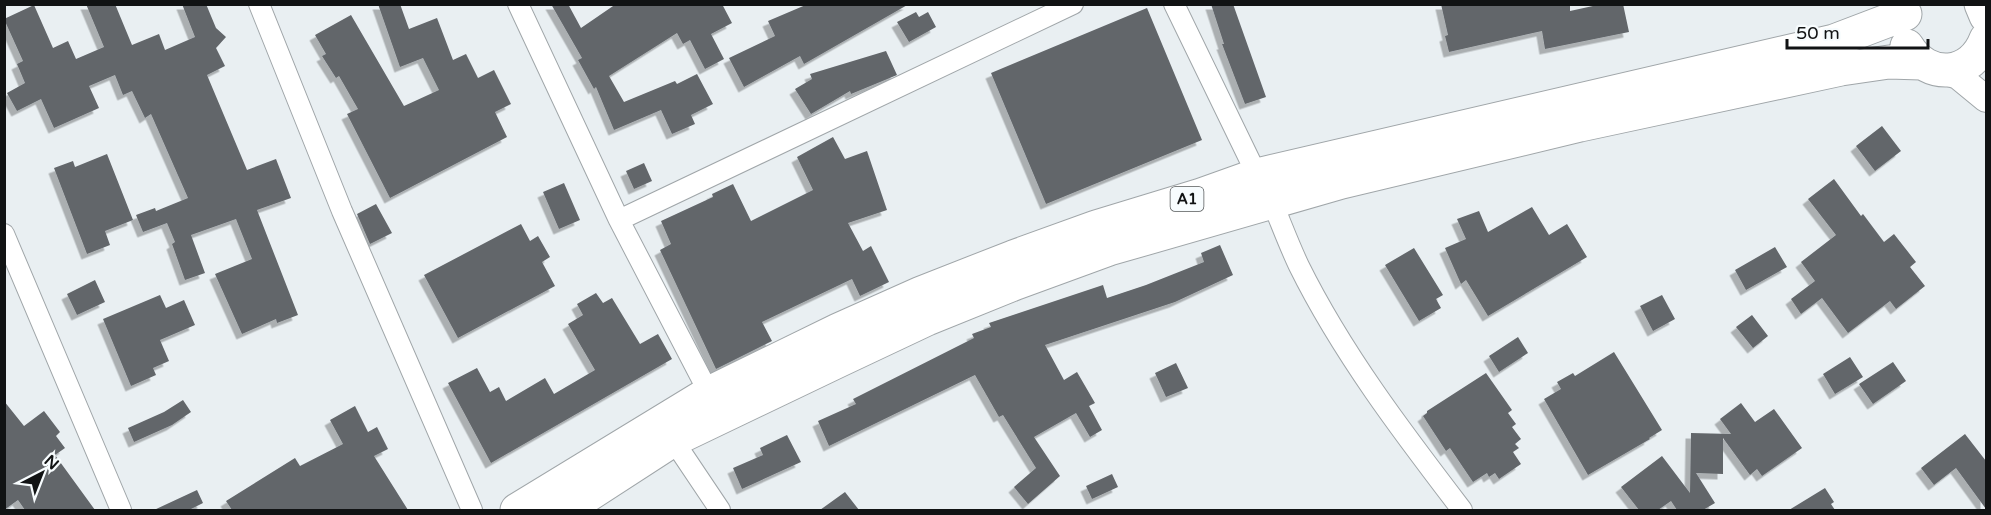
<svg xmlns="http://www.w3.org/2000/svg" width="1991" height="515" font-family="'Varela Round',sans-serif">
	<defs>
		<filter id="shadow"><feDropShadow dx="-5.5" dy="5.5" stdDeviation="0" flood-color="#0004"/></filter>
	</defs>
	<rect width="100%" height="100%" fill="#e9eff2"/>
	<path fill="#62666a" filter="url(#shadow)" d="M86,4h29l17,41 27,-11 6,16 30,-13 -13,-33h24l10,24 10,9 -10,11 9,18 -18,9 40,95 29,-11 15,39 -34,12 41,105 -21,8 -1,-4 -34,15 -27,-60 37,-15 -16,-40 -45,16 14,38 -20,7 -13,-36 3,-2 -8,-19 -24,9 -7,-17 19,-7 1,3 32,-13 -37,-84 -6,4 -13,-27 -9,4 -8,-20 -26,11 10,22 -45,20 -13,-29 -24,12 -10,-18 18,-10 -8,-19 6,-3 -19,-42 30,-14 19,43 15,-7 8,18 28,-12z
		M378,4h22l9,25 28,-11 16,42 13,-6 12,24 16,-8 17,34 -16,8 12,25 -117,61 -43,-84 11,-5 -19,-33 -3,2 -14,-22 4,-2 -11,-19 36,-20 53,91 35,-16 -16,-32 -23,9z
		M551,4h17l13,24 35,-24h106l10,19 -21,11 13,25 -19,10 -15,-29 -7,4 -6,-11 -68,43 15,26 51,-21 2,3 20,-10 16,30 -22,11 4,9 -23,10 -11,-24 -47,20 -18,-43 -2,2 -16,-29 4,-2z
		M808,4h101l-105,60 -4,-8 -56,31 -15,-29 46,-22 -7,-15z
		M1211,4h22l33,93 -21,7 -23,-60h2z
		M1441,4h129v7l32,-7h21l6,28 -84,17 -3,-18 -93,21 -4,-16 3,-1z
		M1147,8l55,132 -156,64 -55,-131z
		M916,12l3,5 9,-5 8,15 -27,15 -12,-20z
		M886,51l11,24 -46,19 -1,-3 -39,23 -16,-25 17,-10 -2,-5z
		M1882,126l19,25 -26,20 -19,-25z
		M833,137l12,22 22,-8 20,59 -39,13 15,28 8,-5 18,36 -29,14 -8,-17 -90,43 10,19 -56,28 -56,-119 11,-6 -10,-23 52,-24 -1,-3 21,-10 18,37 62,-31 -16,-33z
		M107,154l26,66 -28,11 5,14 -23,9 -33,-86 19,-7 2,6z
		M644,163l8,18 -18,8 -8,-18z
		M1834,179l27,37 2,-2 21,28 10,-8 22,28 -6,5 15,19 -29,23 -6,-8 -42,32 -26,-35 -21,16 -10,-15 24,-18 -14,-19 35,-27 -28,-36z
		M564,183l16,37 -21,9 -16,-37z
		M376,204l16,29 -22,11 -13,-30z
		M1532,207l17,28 18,-11 20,33 -99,59 -22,-36 -5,4 -16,-36 21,-9 -9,-20 22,-8 9,21z
		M521,224l9,17 8,-5 12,21 -8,5 13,24 -97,52 -34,-63z
		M1220,245l13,30 -58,27 -130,43 19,35 13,-8 18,31 -6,3 13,24 -12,7 -14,-24 -42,24 26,39 -32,28 -14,-17 22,-19 -33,-53 -4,2 -24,-42 -146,71 -11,-25 38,-17 -3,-5 121,-61 -2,-4 19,-7 -2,-4 114,-38 4,13 39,-13 58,-23 -3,-9z
		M1775,247l12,20 -41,23 -11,-20z
		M1414,248l29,47 -7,4 5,9 -22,13 -34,-56z
		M95,280l10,22 -28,13 -10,-21z
		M596,293l7,10 9,-5 28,46 18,-10 14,25 -181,104 -43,-80 29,-15 13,24 9,-5 7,14 39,-23 9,16 41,-24 -27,-46 15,-9 -6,-11z
		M160,295l6,13 18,-8 11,25 -35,15 9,21 -16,7 3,7 -25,11 -28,-67z
		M1662,295l13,24 -22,12 -13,-25z
		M1752,315l16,21 -15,12 -17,-21z
		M1518,337l10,16 -29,19 -10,-16z
		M1614,352l48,78 -13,8 1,1 -62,36 -44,-76 17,-10 -4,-7 16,-9 2,3z
		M1850,357l13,20 -28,17 -12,-20z
		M1893,362l13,19 -33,23 -14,-20z
		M1176,363l12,25 -22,9 -11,-24z
		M1486,373l26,37 -4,3 8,11 -4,3 9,12 -6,5 4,4 -6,4 8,12 -22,15 -4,-6 -6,4 -2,-4 -14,9 -23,-34 -4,3 -23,-35 4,-3v-2z
		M183,400l8,12 -19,13 -38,17 -6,-14 36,-16z
		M4,401l20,25 20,-15 16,21 -4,4 9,12 -10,7 40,55h-70l-7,-10 -14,10z
		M1741,403l14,19 19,-13 28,39 -40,28 -5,-7 -7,6 -27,-37v36l-27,-1 19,30 -12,7h-26l-6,-9 -13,9h-19l-18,-23 41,-31 28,37 1,-60 40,1 -11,-15z
		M355,406l13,26 9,-5 11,22 -14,7 34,54h-176l-6,-9 69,-43 5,8 43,-22 -13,-24z
		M1965,434l21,27v48l-30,-41 -22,17 -13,-17z
		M787,435l14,27 -59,27 -9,-21 30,-13 -3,-7z
		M1112,474l6,13 -26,12 -6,-13z
		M1825,488l9,14 -3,2 4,6h-46z
		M197,490l6,13 -14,7h-35z
		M845,492l14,18h-39z"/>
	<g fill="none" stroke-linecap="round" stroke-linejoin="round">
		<g stroke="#a0a6a9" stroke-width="22">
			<path id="minor" d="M259,4l83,207 130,299
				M518,4l101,216 90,173
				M1174,4l83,171
				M1272,202c9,21 17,43 27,64 43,87 104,167 163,244
				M619,220l454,-216
				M4,234l117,276
				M673,440l47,70"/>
		</g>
		<g stroke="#a0a6a9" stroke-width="28">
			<path id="tertiary" d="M1940,70l18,6 28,23"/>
		</g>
		<g stroke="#a0a6a9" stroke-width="35">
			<path id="trunk" d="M1981,4l5,12
				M1907,46c21,35 65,31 79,-7
				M517,510l192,-117 129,-63 83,-37 92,-36 83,-30 105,-32 56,-20 577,-134 71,-27
				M565,510l108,-70 167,-80 87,-41 89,-36 93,-34 233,-67 238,-57 261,-56 48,-7 32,1"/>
		</g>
		<use href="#minor" stroke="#fff" stroke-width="20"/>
		<use href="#tertiary" stroke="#fff" stroke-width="26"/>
		<use href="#trunk" stroke="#fff" stroke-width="33"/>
	</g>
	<g text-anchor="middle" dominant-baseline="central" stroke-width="6" stroke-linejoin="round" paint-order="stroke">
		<rect fill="#f7fcfe" stroke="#56595a" stroke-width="1.5" x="1170.5" y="187" width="33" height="24" rx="4.5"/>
		<g font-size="15" font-weight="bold" fill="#111314">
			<text x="1187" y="199">A1</text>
		</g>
	</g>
	<rect width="1991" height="515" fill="none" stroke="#111314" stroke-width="12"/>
	<g transform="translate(42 473) rotate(42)" stroke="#f7fcfe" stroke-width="4.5" paint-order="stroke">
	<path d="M0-4.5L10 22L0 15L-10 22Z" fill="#111314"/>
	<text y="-9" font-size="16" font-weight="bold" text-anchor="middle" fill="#111314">N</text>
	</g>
	<path d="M1787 39v9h141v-9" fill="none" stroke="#111314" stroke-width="3"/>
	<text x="1796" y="39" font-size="18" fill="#111314" stroke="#f7fcfe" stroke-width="4.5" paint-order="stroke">50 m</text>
</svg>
